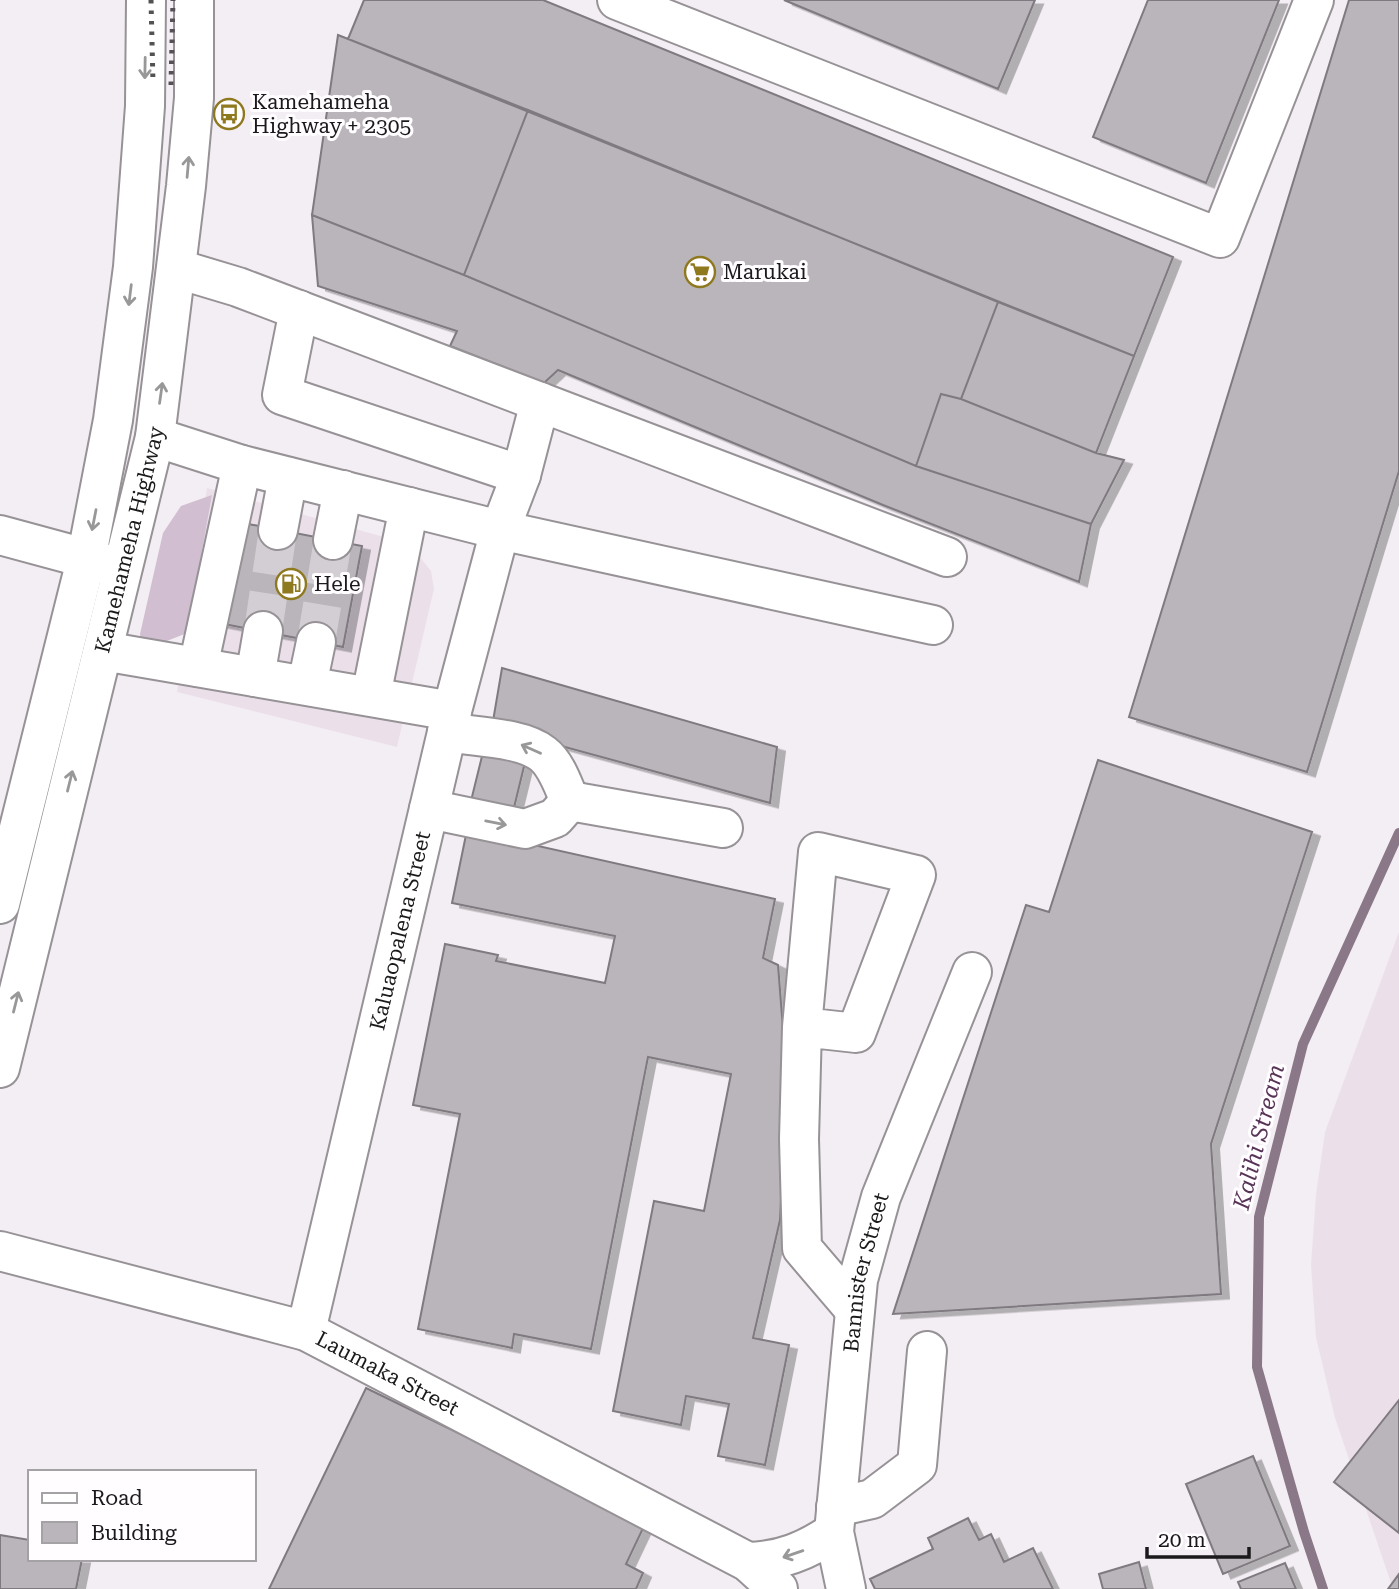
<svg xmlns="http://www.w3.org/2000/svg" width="1399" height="1589" font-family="'Roboto Serif',serif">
	<defs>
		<filter id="shadow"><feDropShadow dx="8" dy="4.5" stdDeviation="0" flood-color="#0004"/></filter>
	</defs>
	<rect width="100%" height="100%" fill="#f3eef3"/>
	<path fill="#ebe0ea" d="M207,488l177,49 35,19 12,15 3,18 -37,158 -220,-55z
		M1399,932v657h-6l-58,-171 -19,-81 -5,-72 5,-70 9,-63z"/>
	<path fill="#d1bed0" d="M212,495l-25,138 -33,13h-12l-2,-12 23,-101 18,-27z"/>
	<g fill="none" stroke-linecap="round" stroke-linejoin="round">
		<path stroke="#8a7888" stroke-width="10" d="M1323,1589l-19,-57 -47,-165 2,-150 44,-173 96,-211"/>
	</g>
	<path fill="#bab5ba" stroke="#7f7a7f" stroke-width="2" filter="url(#shadow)" d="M364,0h179l630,257 -39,99 -786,-317z
		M784,0h251l-37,89z
		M1148,0h131l-73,183 -113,-46z
		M1349,0h50v471l-92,301 -178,-55z
		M338,35l190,75 -64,165 -152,-60z
		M528,110l470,192 -37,97 -20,-5 -25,72 -452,-191z
		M312,215l152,60 452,191 175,58 -12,58 -196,-77 -325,-135 -14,13 -94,-37 7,-15 -139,-45z
		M998,302l136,54 -38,97 -135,-54z
		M941,394l20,5 135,54 28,7 -33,64 -175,-58z
		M238,522l124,24 -19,101 -124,-24z
		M502,668l275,79 -7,56 -278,-76z
		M485,744l42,10 -16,66 -42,-11z
		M1098,760l214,72 -101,312 10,150 -328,20 133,-409 23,7z
		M467,830l308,69 -12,59 15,7 9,115 -7,140 -27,118 36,7 -24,120 -47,-9 11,-52 -43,-8 -5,29 -68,-14 41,-210 50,10 27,-137 -83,-17 -57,292 -77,-15 -2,14 -94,-19 42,-215 -47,-9 32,-161 53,11 -2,6 109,22 10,-47 -163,-33z
		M366,1388l279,136 -19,40 17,9 -7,16h-367z
		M1399,1400v133l-65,-51z
		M1253,1456l37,90 -67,28 -37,-90z
		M968,1518l11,22 12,-6 13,28 29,-14 20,41h-178l-5,-10 63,-30 -5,-11z
		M0,1535l30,5v19h52l-6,30h-76z
		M1139,1562l7,27h-43l-4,-15z
		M1285,1563l11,26h-55l-3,-7z
		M1399,1574v15h-11z"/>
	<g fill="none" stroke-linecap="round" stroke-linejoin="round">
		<path stroke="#d3ced3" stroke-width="38" stroke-dasharray="38 19" stroke-linecap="butt" d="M263,631l15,-101
			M316,642l17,-102"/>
		<g stroke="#969296" stroke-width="42">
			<g id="minor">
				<path d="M617,0l603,238 94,-238"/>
				<path d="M178,269l60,18 709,270"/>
				<path d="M299,310l-17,85 239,80 19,-73"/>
				<path d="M155,437l87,28 258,65 433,95"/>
				<path d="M278,530l10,-53"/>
				<path d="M0,535l118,32"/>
				<path d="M333,540l10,-50"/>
				<path d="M103,651l349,60"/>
				<path d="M198,667l44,-202"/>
				<path d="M255,677l8,-46"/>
				<path d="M307,685l9,-43"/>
				<path d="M371,696l38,-189"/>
				<path d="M447,732c27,5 75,5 96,22 14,11 20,32 27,47"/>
				<path d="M570,801l153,27"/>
				<path d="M429,809l96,20 30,-11 15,-17"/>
				<path d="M802,1027l54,6 60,-158 -98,-23 -16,175 -3,112 3,109 52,61"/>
				<path id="s1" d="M0,1251l306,80 442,231 30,27"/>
				<path id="s2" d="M306,1331l146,-620 48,-181 21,-55"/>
				<path d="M836,1507l36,-8 45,-34 10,-114"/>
				<path d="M748,1562c33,-1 58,-11 86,-30"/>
				<path id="s3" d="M846,1589l-12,-57 24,-252 23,-83 91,-225"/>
			</g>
		</g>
		<g stroke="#969296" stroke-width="42">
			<g id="major">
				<path d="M0,904l86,-344 27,-140 20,-153 12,-161 1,-106"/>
				<path id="s4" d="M0,1068l155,-631 31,-251 8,-88v-98"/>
			</g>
		</g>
		<use href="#minor" stroke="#fff" stroke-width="38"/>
		<use href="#major" stroke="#fff" stroke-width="38"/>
		<path stroke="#545154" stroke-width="5" stroke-dasharray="3.5 7" stroke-linecap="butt" d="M151,0l2,83
			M171,85l2,-85"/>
	</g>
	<defs><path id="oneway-shaft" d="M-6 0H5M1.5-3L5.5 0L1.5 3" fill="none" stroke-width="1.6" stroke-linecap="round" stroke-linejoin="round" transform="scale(1.75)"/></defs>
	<g stroke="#989898">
		<use href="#oneway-shaft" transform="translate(145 68) rotate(91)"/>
		<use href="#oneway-shaft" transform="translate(188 167) rotate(-85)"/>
		<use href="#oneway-shaft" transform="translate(130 295) rotate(97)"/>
		<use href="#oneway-shaft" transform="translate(161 393) rotate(-82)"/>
		<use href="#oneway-shaft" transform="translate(94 520) rotate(101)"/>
		<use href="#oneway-shaft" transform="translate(531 749) rotate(-156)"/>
		<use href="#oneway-shaft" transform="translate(70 781) rotate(-76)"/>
		<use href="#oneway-shaft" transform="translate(496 823) rotate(11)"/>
		<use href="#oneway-shaft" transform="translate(16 1002) rotate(-76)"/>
		<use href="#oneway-shaft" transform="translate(793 1554) rotate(161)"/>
	</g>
	<defs>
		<g id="bus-ring" transform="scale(1.575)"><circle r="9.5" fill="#fffdff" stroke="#8f791f" stroke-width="1.5"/><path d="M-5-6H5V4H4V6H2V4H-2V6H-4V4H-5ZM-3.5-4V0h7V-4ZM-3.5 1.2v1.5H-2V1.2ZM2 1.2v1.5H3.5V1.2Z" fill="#8f791f"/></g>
		<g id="supermarket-ring" transform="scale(1.575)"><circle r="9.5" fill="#fffdff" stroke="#8f791f" stroke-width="1.5"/><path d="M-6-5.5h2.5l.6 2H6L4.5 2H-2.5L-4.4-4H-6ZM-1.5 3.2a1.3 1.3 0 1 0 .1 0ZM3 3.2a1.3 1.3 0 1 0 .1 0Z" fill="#8f791f"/></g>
		<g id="fuel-ring" transform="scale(1.575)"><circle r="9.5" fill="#fffdff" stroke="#8f791f" stroke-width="1.5"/><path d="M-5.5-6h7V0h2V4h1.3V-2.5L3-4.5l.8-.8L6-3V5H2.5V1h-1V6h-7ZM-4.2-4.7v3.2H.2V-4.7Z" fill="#8f791f"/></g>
	</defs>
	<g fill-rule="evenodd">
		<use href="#bus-ring" x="229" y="114"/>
		<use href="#supermarket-ring" x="700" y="272"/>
		<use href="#fuel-ring" x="291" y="584"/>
	</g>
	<g text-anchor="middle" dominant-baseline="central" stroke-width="6" stroke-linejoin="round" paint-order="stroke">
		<g font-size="21" fill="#1b191b" stroke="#fffdff" text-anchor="start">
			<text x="252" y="102">Kamehameha<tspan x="252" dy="24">Highway + 2305</tspan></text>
			<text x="723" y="272">Marukai</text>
			<text x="314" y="584">Hele</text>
		</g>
		<g font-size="21" fill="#1b191b" stroke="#fffdff">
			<text stroke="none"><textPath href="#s4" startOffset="544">Kamehameha Highway</textPath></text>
			<text stroke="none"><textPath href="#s2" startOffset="411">Kaluaopalena Street</textPath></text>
			<text stroke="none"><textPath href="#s3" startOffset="320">Bannister Street</textPath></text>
			<text stroke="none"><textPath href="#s1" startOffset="408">Laumaka Street</textPath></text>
		</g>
		<g font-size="23" font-style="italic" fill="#573356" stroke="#fffdff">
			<text transform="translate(1259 1137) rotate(-76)">Kalihi Stream</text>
		</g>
	</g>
	<rect x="28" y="1470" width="228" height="91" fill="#fffdff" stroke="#a4a2a4" stroke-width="2"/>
	<rect x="42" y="1493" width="35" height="10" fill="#ffffff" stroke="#a4a2a4" stroke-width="2"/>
	<text x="91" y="1505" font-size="21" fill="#1b191b">Road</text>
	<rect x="42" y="1522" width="35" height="21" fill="#bab5ba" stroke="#a4a2a4" stroke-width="2"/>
	<text x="91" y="1540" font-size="21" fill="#1b191b">Building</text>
	<path d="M1147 1547v10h102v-10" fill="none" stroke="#1b191b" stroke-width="3.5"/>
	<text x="1158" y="1547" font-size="21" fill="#1b191b" stroke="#fffdff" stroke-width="5" paint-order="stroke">20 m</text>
</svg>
